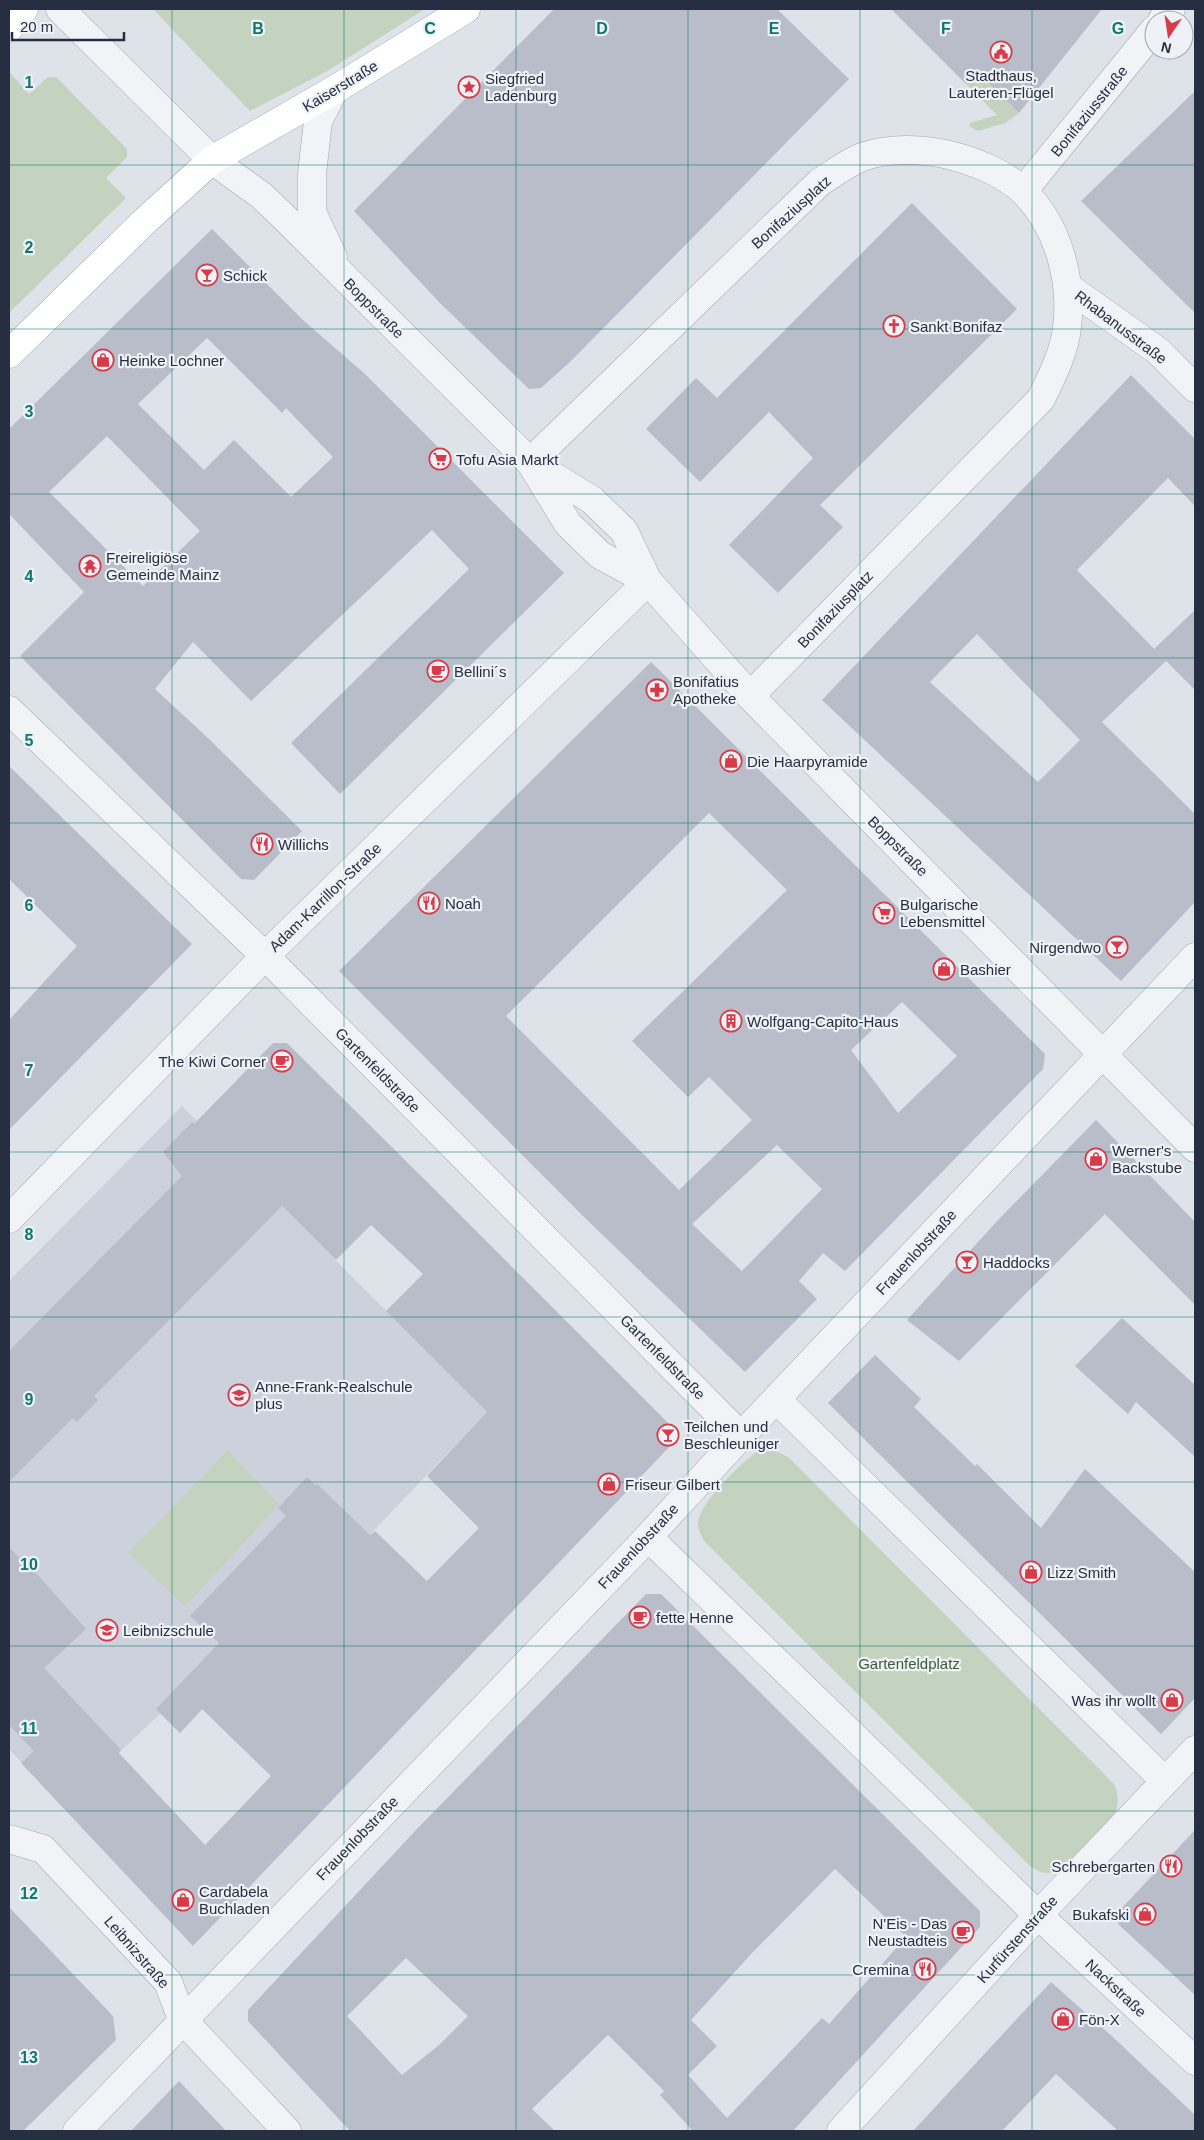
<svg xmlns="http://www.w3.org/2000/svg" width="1204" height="2140" font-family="Arial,sans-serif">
	<rect width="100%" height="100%" fill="#dee2e9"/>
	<path fill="#ccd1db" d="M182,1106l305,306 -307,321 -20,-19 -98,92 -53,-57v-468z"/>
	<path fill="#c3d3bf" d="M153,9h272l-96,61 -79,41z
		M10,73l19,21 19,-17 9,1 70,71v8l-21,21 20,20 -117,115z
		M978,73l41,40 -14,10 -27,8 -9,-5 1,-3 27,-8 -31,-31z
		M228,1450l51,55 -94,101 -57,-53z
		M758,1451h18l12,6 326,327c4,9 5,17 2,26 -4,11 -51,59 -62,62 -10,3 -17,-1 -25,-7l-325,-324c-3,-6 -6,-11 -6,-18 2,-21 43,-60 60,-72z"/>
	<path fill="#b8bdc9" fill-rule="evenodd" d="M554,9h223l72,70 -278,282 -30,27 -12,1 -89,-86 -86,-92z
		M891,9h211l-83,104 -41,-40 -12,11z
		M1195,91v222l-114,-112z
		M912,203l105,106 -197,196 23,22 -65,66 -49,-48 84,-87 -44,-46 -69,70 -54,-53 50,-51 21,20z
		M212,229l92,92 61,53 199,199 -224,221 -49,-51 178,-174 -37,-39 -181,171 -58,-59 -38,47 54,50 93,92 -48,49 -13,-1 -221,-223 64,-64 -75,-78v-85zM207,338l75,75 4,-5 47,49 -42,40 -57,-57 -30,30 -66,-66zM107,436l93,95 -57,55 -94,-94z
		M1131,375l64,64v67l-27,-28 -91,92 89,91 -64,61 93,92v88l-74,79 -299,-281zM977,634l103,106 -42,42 -108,-100z
		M1195,610v80l-41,-41z
		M651,662l394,392 -2,15 -198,202 -22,-18 -24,28 18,18 -72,73 -160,-154 -246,-247zM709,813l78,77 -155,151 56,56 21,-20 43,43 -73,70 -173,-174zM902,1002l55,54 -59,57 -47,-63zM777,1145l45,44 -80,82 -50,-47z
		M9,766l183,178 -183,186v-110l68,-74 -68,-67z
		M273,1043h14l133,132 254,254v13l-481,504 -172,-183 13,-12 -25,-26v-178l25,26 1,-1 51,57 -42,39 77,82 -2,3 86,92 66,-69 -69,-67 -22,24 -24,-24 63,-66 -29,-27 96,-100 -8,-8 29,-31 8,8 2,-1 53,51 5,-4 52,50 52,-53 -52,-52 60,-64 -101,-101 37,-37 -52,-49 -35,35 -54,-54 -188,190 4,4 -21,22 -4,-4 -64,64v-131l173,-175 -19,-24 29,-30 2,2z
		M1096,1120l99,102v83l-90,-91 -146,147 -52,-41 92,-101z
		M1122,1318l73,67v72l-59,-55 -8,12 -53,-48z
		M875,1355l46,44 -7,8 61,59 2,-2 64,64 44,-59 110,103v126l-34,36 -333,-331z
		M646,1594h15l319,317v16l-187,204h-100l-33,-36 4,-4 -56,-56 -76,74 23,22h-205l-102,-110v-11l169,-181zM835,1869l71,68 -77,87 -7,-6 -95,100 -39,-43 29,-29 -26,-26 62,-68zM406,1958l62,58 -29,29 -37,30 -55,-59z
		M1195,1830v165l-77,-71v-12z
		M9,1907l104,109 3,24 -93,91h-14z
		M1051,1982l64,57 80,76v16h-77l-62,-57 -54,57h-89z
		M179,2081l47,50h-95z"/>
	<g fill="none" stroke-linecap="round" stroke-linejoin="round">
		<g stroke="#a3a8b3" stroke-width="29">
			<path id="minor" d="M1162,20l9,-11
				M1023,191l131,-161
				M1068,287l90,64 37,37
				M530,462l290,-280c13,-8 27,-19 42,-25 26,-9 57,-8 83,-3 26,6 58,18 78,37 35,34 50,89 44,137 -3,25 -15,48 -26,71l-291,297
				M9,710l256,246 476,480
				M9,1219l256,-263 383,-375
				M777,1400l388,381
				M648,1537l390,378 157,146
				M9,1839l34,10 125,133 14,37 105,112
				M77,2131l559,-581 105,-114 454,-479
				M841,2131l197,-216 157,-165"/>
		</g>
		<g stroke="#a3a8b3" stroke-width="29">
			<path id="tertiary" d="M60,9l152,151 50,36 25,24 243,242 38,62 32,31 48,26
				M333,257l-21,-45v-38l6,-53 16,-31
				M530,462l62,38 32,31 24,50 102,115 445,452"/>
		</g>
		<g stroke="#9da5b5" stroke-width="29">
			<path id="primary" d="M9,28l15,-19
				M9,354l137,-134 66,-60 122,-70 132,-81"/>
		</g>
		<use href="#minor" stroke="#f1f3f7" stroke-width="28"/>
		<use href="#tertiary" stroke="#f1f3f7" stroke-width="28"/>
		<use href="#primary" stroke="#fff" stroke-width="28"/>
	</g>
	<path fill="none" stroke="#0f766e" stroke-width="1" stroke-opacity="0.55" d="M172,9v2122M344,9v2122M516,9v2122M688,9v2122M860,9v2122M1032,9v2122M9,165h1186M9,329h1186M9,494h1186M9,658h1186M9,823h1186M9,988h1186M9,1152h1186M9,1317h1186M9,1482h1186M9,1646h1186M9,1811h1186M9,1975h1186"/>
	<defs>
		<g id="civic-ring" transform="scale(1.125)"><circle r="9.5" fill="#eef1f6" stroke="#d73b49" stroke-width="1.5"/><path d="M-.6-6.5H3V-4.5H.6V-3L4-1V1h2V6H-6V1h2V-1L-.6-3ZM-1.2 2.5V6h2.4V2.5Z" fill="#d73b49"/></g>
		<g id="sight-ring" transform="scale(1.125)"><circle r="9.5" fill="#eef1f6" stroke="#d73b49" stroke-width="1.5"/><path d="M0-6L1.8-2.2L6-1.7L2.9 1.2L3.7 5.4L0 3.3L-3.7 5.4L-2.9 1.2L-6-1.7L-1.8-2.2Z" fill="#d73b49"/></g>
		<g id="bar-ring" transform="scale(1.125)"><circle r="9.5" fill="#eef1f6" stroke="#d73b49" stroke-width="1.5"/><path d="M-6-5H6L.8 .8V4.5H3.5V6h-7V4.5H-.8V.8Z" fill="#d73b49"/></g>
		<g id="church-ring" transform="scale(1.125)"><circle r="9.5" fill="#eef1f6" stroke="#d73b49" stroke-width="1.5"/><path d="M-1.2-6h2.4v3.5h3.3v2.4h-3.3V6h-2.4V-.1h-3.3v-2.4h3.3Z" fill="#d73b49"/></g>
		<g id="shop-ring" transform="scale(1.125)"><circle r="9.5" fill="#eef1f6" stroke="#d73b49" stroke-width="1.5"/><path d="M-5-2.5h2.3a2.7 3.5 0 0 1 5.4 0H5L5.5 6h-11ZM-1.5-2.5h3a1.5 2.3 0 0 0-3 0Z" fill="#d73b49"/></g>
		<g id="supermarket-ring" transform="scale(1.125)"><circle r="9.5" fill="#eef1f6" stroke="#d73b49" stroke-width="1.5"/><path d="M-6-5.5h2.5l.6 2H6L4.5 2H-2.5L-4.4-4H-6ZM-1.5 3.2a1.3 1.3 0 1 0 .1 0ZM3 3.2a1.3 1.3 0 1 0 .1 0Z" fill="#d73b49"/></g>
		<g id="temple-ring" transform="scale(1.125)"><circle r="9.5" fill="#eef1f6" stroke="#d73b49" stroke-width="1.5"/><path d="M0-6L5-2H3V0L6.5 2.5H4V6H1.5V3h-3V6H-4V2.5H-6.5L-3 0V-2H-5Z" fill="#d73b49"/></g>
		<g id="cafe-ring" transform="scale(1.125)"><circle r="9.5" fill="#eef1f6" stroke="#d73b49" stroke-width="1.5"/><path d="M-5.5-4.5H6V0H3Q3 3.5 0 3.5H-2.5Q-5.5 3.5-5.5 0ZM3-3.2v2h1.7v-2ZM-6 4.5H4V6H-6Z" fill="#d73b49"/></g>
		<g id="pharmacy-ring" transform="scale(1.125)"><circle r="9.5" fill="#eef1f6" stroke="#d73b49" stroke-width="1.5"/><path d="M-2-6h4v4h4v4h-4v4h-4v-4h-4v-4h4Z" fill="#d73b49"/></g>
		<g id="restaurant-ring" transform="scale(1.125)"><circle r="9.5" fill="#eef1f6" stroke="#d73b49" stroke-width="1.5"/><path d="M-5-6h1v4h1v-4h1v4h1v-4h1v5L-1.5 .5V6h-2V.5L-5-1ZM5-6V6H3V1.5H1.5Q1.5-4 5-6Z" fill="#d73b49"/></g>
		<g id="building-ring" transform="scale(1.125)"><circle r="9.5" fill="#eef1f6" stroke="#d73b49" stroke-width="1.5"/><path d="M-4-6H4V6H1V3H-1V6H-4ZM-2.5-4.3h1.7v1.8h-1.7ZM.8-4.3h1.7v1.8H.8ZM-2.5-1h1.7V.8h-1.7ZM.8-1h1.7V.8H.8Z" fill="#d73b49"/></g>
		<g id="school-ring" transform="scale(1.125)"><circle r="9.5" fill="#eef1f6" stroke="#d73b49" stroke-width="1.5"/><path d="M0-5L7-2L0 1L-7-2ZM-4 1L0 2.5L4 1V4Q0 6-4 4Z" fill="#d73b49"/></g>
	</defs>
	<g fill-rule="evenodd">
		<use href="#civic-ring" x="1001" y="52"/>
		<use href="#sight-ring" x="469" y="87"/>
		<use href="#bar-ring" x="207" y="275"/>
		<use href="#church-ring" x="894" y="326"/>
		<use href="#shop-ring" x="103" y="360"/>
		<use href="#supermarket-ring" x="440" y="459"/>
		<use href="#temple-ring" x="90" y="566"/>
		<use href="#cafe-ring" x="438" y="671"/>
		<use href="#pharmacy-ring" x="657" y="690"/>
		<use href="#shop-ring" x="731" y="761"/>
		<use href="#restaurant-ring" x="262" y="844"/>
		<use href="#restaurant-ring" x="429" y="903"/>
		<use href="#supermarket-ring" x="884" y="913"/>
		<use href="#bar-ring" x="1117" y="947"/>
		<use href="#shop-ring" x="944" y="969"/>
		<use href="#building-ring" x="731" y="1021"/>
		<use href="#cafe-ring" x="282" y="1061"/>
		<use href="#shop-ring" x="1096" y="1159"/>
		<use href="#bar-ring" x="967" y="1262"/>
		<use href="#school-ring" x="239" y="1395"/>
		<use href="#bar-ring" x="668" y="1435"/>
		<use href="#shop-ring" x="609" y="1484"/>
		<use href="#shop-ring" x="1031" y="1572"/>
		<use href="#cafe-ring" x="640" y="1617"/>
		<use href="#school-ring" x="107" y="1630"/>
		<use href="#shop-ring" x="1172" y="1700"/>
		<use href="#restaurant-ring" x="1171" y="1866"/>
		<use href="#shop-ring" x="183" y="1900"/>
		<use href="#shop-ring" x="1145" y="1914"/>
		<use href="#cafe-ring" x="963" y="1932"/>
		<use href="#restaurant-ring" x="925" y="1969"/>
		<use href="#shop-ring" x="1063" y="2019"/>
	</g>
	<g text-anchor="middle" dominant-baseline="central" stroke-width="4.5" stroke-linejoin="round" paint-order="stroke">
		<g font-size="15" fill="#262e41" stroke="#eef1f6" text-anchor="start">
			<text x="1001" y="75" text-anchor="middle">Stadthaus,<tspan x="1001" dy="17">Lauteren-Flügel</tspan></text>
			<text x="485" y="78">Siegfried<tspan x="485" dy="17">Ladenburg</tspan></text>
			<text x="223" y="275">Schick</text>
			<text x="910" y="326">Sankt Bonifaz</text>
			<text x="119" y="360">Heinke Lochner</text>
			<text x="456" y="459">Tofu Asia Markt</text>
			<text x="106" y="557">Freireligiöse<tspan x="106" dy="17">Gemeinde Mainz</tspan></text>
			<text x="454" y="671">Bellini´s</text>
			<text x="673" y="681">Bonifatius<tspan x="673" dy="17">Apotheke</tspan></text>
			<text x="747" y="761">Die Haarpyramide</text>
			<text x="278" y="844">Willichs</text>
			<text x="445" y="903">Noah</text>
			<text x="900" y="904">Bulgarische<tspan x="900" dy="17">Lebensmittel</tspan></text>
			<text x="1101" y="947" text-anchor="end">Nirgendwo</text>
			<text x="960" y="969">Bashier</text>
			<text x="747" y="1021">Wolfgang-Capito-Haus</text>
			<text x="266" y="1061" text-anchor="end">The Kiwi Corner</text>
			<text x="1112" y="1150">Werner's<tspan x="1112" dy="17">Backstube</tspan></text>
			<text x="983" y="1262">Haddocks</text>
			<text x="255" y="1386">Anne-Frank-Realschule<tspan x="255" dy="17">plus</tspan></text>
			<text x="684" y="1426">Teilchen und<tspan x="684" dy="17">Beschleuniger</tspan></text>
			<text x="625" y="1484">Friseur Gilbert</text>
			<text x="1047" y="1572">Lizz Smith</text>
			<text x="656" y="1617">fette Henne</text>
			<text x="123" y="1630">Leibnizschule</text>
			<text x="1156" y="1700" text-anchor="end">Was ihr wollt</text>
			<text x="1155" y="1866" text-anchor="end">Schrebergarten</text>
			<text x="199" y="1891">Cardabela<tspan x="199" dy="17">Buchladen</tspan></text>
			<text x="1129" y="1914" text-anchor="end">Bukafski</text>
			<text x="947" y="1923" text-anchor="end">N'Eis - Das<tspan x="947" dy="17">Neustadteis</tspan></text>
			<text x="909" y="1969" text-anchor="end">Cremina</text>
			<text x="1079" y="2019">Fön-X</text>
		</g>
		<g font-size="15" fill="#262e41" stroke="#eef1f6">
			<text transform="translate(340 86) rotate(-31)">Kaiserstraße</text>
			<text transform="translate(1089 111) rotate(-51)">Bonifaziusstraße</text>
			<text transform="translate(791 212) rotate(-42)">Bonifaziusplatz</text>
			<text transform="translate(374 308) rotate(45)">Boppstraße</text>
			<text transform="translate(1121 327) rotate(37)">Rhabanusstraße</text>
			<text transform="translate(835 609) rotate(-46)">Bonifaziusplatz</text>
			<text transform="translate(898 846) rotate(45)">Boppstraße</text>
			<text transform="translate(325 897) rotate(-44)">Adam-Karrillon-Straße</text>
			<text transform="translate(378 1070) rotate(45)">Gartenfeldstraße</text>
			<text transform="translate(916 1252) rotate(-47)">Frauenlobstraße</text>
			<text transform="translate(663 1357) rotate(45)">Gartenfeldstraße</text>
			<text transform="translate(638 1546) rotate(-47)">Frauenlobstraße</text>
			<text transform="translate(357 1838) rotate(-46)">Frauenlobstraße</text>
			<text transform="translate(1017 1939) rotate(-48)">Kurfürstenstraße</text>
			<text transform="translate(137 1952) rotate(49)">Leibnizstraße</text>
			<text transform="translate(1116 1988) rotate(43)">Nackstraße</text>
		</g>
		<g font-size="15" fill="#385d33" stroke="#eef1f6">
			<text x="909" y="1663">Gartenfeldplatz</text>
		</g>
	</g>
	<g font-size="16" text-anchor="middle" font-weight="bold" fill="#0f766e" stroke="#eef1f6" stroke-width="4.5" stroke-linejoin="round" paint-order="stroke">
		<text x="258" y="34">B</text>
		<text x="430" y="34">C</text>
		<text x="602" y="34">D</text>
		<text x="774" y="34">E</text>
		<text x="946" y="34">F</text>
		<text x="1118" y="34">G</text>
		<text x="29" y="88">1</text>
		<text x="29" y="253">2</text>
		<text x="29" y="417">3</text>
		<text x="29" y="582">4</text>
		<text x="29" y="746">5</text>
		<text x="29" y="911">6</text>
		<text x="29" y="1076">7</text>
		<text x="29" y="1240">8</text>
		<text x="29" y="1405">9</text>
		<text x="29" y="1570">10</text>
		<text x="29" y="1734">11</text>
		<text x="29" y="1899">12</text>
		<text x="29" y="2063">13</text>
	</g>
	<rect width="1204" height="2140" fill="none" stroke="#262e41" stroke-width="20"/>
	<g transform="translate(1169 35) rotate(193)"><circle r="24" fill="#eef1f6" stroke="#9ea3ae"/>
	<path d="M0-4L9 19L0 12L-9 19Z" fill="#d73b49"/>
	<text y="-8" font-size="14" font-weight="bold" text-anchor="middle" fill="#262e41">N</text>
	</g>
	<path d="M12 32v8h112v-8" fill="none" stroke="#262e41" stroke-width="2.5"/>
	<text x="20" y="32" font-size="15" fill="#262e41" stroke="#eef1f6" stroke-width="4" paint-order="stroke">20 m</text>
</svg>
